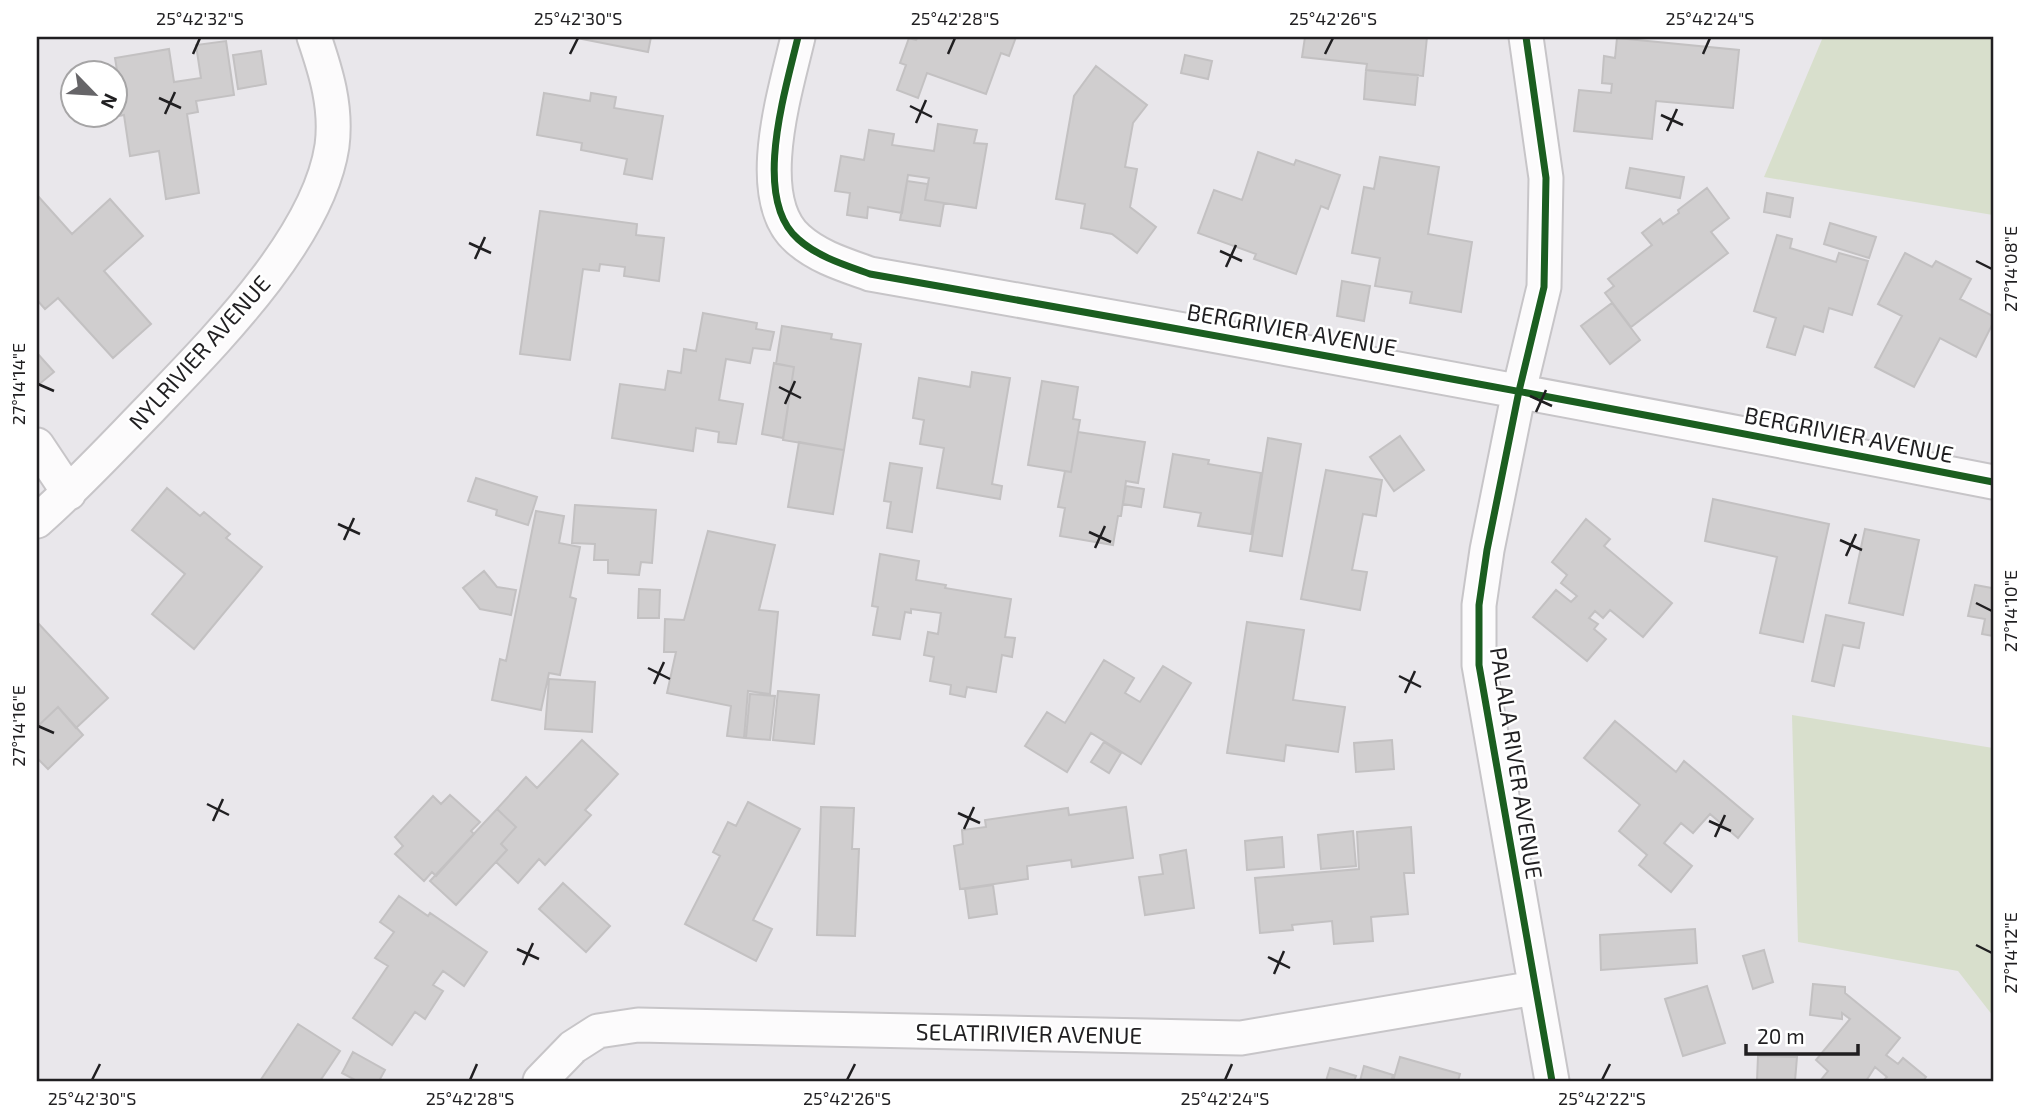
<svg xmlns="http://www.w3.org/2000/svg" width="2030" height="1118" font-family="'Exo 2',sans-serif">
	<rect width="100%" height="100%" fill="#e9e7eb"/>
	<path fill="#d8dfcc" d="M1823,37h170v178l-229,-38z
		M1792,715l201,33v268l-35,-45 -160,-29z"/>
	<path fill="#d0cecf" stroke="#c3c1c2" stroke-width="2" d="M572,37h79l-3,15z
		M918,37h98l-7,19 -8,-3 -15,41 -59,-21 -9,25 -21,-8 9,-25 -6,-2 9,-25 7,2z
		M1305,37h122l-4,39 -57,-6 1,-6 -65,-7z
		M1617,38l122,12 -6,58 -77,-7 -4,38 -78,-8 5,-41 32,3 1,-9 -10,-1 2,-27 11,2z
		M226,41l8,54 -38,6 2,11 -11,2 12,79 -33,6 -7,-48 -29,5 -6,-41 -16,3v-2h8v-26l4,-1 -5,-31 54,-9 5,33 27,-4 -5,-33z
		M261,51l5,33 -28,5 -5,-34z
		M1185,55l27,6 -4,18 -27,-6z
		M1096,66l51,39 -14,18 -8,44 12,2 -7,38 26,20 -19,26 -25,-19 -31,-6 4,-24 -29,-5 18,-103z
		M1366,70l52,5 -3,30 -51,-6z
		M544,93l46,8 1,-8 25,4 -2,11 49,8 -11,63 -28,-5 3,-15 -46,-9 1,-7 -45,-8z
		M938,124l39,6 -3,13 13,1 -11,64 -51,-8 4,-22 -21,-3 -6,38 -34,-6 -1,11 -20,-3 3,-22 -15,-2 6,-35 23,4 5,-30 25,4 -2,11 42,6z
		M1258,152l36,13 2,-5 44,15 -12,34 -7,-3 -25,68 -42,-15 2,-5 -58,-21 16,-43 28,10z
		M1380,157l59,10 -11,67 44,8 -11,70 -51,-9 2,-11 -37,-6 5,-28 -28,-5 12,-66 10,2z
		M1630,168l54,9 -4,21 -54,-10z
		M907,181l21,3 -3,16 19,3 -4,23 -40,-6z
		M1707,188l22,30 -18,14 17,21 -97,74 -26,-34 9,-7 -6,-7 44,-34 -10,-12 18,-14 3,5 16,-11 -1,-3z
		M1767,193l26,5 -3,19 -26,-5z
		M37,195l35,39 38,-35 33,37 -39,35 47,53 -38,34 -55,-60 -13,11 -8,-9z
		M540,211l97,13 -1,11 28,3 -5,43 -35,-5 1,-9 -25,-3 -1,7 -16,-2 -13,91 -50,-6z
		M1830,223l46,14 -7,21 -45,-14z
		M1777,235l15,4 -2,9 46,14 3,-9 29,8 -16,54 -23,-7 -6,24 -19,-6 -9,29 -28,-8 9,-29 -22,-7z
		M1905,253l27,14 4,-6 35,18 -11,20 33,17v7l-17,34 -36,-19 -26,49 -39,-20 27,-51 -24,-12z
		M1342,281l28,5 -6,35 -27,-5z
		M1612,303l28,37 -30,24 -29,-38z
		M703,313l54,10 -1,6 18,3 -4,18 -17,-2 -3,15 -24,-4 -7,41 24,4 -7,40 -18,-2 1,-10 -23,-4 -3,23 -81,-13 8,-54 45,6 3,-19 13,2 3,-24 12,2z
		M782,326l50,8 -1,5 30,5 -17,106 -61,-10 11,-73 -18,-3z
		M37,353l17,19 -17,14z
		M774,363l20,4 -11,71 -21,-4z
		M972,372l38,6 -18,106 10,2 -2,13 -63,-11 7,-40 -24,-4 4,-24 -11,-2 6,-40 51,9z
		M1042,381l36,6 -5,32 7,1 -9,52 -43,-7z
		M1078,432l67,10 -7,41 -12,-2 -5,35h-3l-5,29 -53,-9 5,-28 -7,-1 7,-36 6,1z
		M1400,436l24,34 -30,21 -24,-34z
		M1268,438l33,6 -19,112 -32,-5z
		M799,442l45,8 -11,64 -45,-7z
		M1173,454l36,6 -1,4 53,9 -10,61 -53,-8 3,-13 -37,-6z
		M890,463l32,5 -10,64 -25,-4 4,-26 -7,-1z
		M1326,470l56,10 -6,36 -13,-2 -11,56 15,2 -7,38 -59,-11z
		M476,478l61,19 -9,28 -32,-10 1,-5 -29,-9z
		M1126,486l18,3 -3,18 -18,-3z
		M167,488l33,28 4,-4 26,22 -4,4 36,29 -68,82 -42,-35 33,-40 -53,-44z
		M1713,499l116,25 -26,118 -43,-9 17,-76 -72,-16z
		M575,505l81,5 -4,53 -11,-1 -2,13 -31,-2v-13h-14l1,-16 -23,-1z
		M536,511l28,5 -5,27 21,4 -10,50 6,2 -16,76 -11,-2 -8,37 -49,-10 8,-41 6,2z
		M1586,519l24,20 -6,7 68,57 -29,34 -33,-27 -7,8 -8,-7 -6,7 9,6 -4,5 12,10 -19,22 -54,-44 23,-27 15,12 6,-6 -16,-13 6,-8 -15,-13z
		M1865,529l54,11 -16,75 -54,-12z
		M708,531l67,14 -16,65 19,2 -8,82 -22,-3 -4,47 -17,-2 4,-30 -64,-13 9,-41h-12l1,-33 19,1z
		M880,554l39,7 -3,19 30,5 -1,3 66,11 -6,38 10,1 -3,19 -10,-2 -6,37 -29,-5 -2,10 -15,-3 1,-9 -21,-4 4,-24 -10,-2 4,-23 10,2 3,-21 -30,-4v4l-6,-1 -5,27 -27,-4 5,-28 -6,-1z
		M484,571l13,16 19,3 -5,25 -31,-6 -17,-21z
		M1993,581v55l-11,-2 3,-15 -17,-3 7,-31 17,3z
		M639,589l21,1 -1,28h-21z
		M1826,615l38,8 -5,25 -16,-3 -9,41 -22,-5z
		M37,622l71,76 -32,30 -18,-21 -21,20z
		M1247,622l57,8 -11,70 52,7 -7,45 -52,-7 -2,16 -57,-8z
		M1104,660l30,18 -9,15 15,9 23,-36 28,17 -50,81 -50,-31 -24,39 -42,-26 22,-34 18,11z
		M549,679l46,3 -3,50 -47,-3z
		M778,691l41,4 -5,49 -41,-4z
		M750,694l25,2 -5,44 -24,-2z
		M58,707l25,28 -35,34 -11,-11v-31z
		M1615,721l61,51 8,-11 69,58 -15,19 -28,-24 -17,19 -12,-10 -17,20 28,23 -21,26 -32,-27 8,-10 -28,-24 21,-26 -56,-47z
		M582,740l36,34 -33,36 6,5 -46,50 -6,-6 -21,24 -22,-21 11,-12 -6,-6 15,-17 -19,-18 29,-32 11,11z
		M1392,740l2,29 -38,3 -2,-29z
		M1104,742l17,11 -12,20 -18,-11z
		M450,795l30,27 -9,9 3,3 -38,42 -4,-4 -8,9 -29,-27 8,-8 -8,-9 38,-41 8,8z
		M748,802l52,27 -47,91 19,9 -16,32 -71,-37 35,-68 -7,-4 15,-30 8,4z
		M821,807l33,1 -2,41h7l-4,87 -38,-1z
		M1126,807l7,51 -61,9 -1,-7 -44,6 1,13 -68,10 -6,-43 9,-2 -1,-14 24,-3 -1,-7 83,-12 1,7z
		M497,809l19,18 -15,17 6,6 -51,55 -26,-24z
		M1411,827l3,46h-10l4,41 -37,3 2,24 -39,3 -2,-23 -40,4 1,5 -33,3 -5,-55 104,-9 -2,-37z
		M1353,831l3,35 -35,3 -3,-34z
		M1282,837l2,30 -37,3 -2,-29z
		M1186,850l8,58 -49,7 -6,-38 24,-3 -3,-19z
		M563,883l47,43 -24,26 -47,-43z
		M993,885l4,29 -28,4 -4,-29z
		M399,896l29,20 2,-3 57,39 -23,34 -21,-15 -10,14 10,6 -18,28 -10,-7 -23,33 -39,-27 35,-52 -13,-8 19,-26 -14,-10z
		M1695,929l2,34 -96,7 -1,-35z
		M1764,950l9,32 -20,7 -10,-33z
		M1813,984l32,3v6l55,45 -14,17 12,9 5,-6 23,19 -3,4h-40l4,-4 -12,-10 -9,14h-46l8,-10 -12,-11 34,-41 -8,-6v6l-32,-4z
		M1707,986l18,57 -42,13 -18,-57z
		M298,1024l42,27 -20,30h-60z
		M353,1052l32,18 -6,11h-22l-15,-8z
		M1758,1056l39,1 -2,24h-38z
		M1400,1057l60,17 -2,7h-65z
		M1364,1066l29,9 -2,6h-31z
		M1330,1068l26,8 -2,5h-28z"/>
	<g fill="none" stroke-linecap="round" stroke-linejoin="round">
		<g stroke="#c7c5c8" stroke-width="37">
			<path id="minor" d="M798,37c-12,52 -47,161 0,202 20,18 47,26 72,35 375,66 750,135 1123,208
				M1526,37l20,141 -2,109 -25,104 -32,159 -8,55v60l73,416
				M37,445l32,48
				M37,521c40,-35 76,-74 113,-112 64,-67 168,-170 182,-263 5,-39 -6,-74 -18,-109
				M540,1081l33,-34 25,-16 40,-6 603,13 294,-50"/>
		</g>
		<use href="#minor" stroke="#fcfbfc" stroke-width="33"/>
		<g stroke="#fff" stroke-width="11">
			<path id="cycleway" d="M798,37c-12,52 -47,161 0,202 20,18 47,26 72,35 375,66 750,135 1123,208
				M1526,37l20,141 -2,109 -25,104 -32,159 -8,55v60l73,416"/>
		</g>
		<use href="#cycleway" stroke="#1b5e20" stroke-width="7"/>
	</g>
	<path fill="none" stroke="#201f21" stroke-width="2.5" d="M193,54l7,-16M570,54l8,-16M948,54l7,-16M1325,54l8,-16M1703,54l7,-16M159,98l22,10M910,106l22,11M165,114l10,-22M1661,115l22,10M916,123l10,-23M1667,131l10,-22M469,243l22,10M1220,251l22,10M475,259l10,-22M1976,261l16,8M1226,267l10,-22M38,384l16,7M779,387l22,11M1530,396l22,10M785,404l10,-23M1536,412l10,-22M338,524l22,10M1089,532l22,10M344,540l10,-22M1840,540l22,10M1095,548l10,-22M1846,556l10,-22M1976,603l16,8M648,668l22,11M1399,676l22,11M654,684l10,-22M1405,693l10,-22M38,726l16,7M207,804l22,11M958,813l22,10M213,821l10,-22M1709,821l22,10M964,829l10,-22M1715,837l10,-22M1976,945l16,8M517,949l22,10M1268,957l22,11M523,965l10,-22M1274,974l10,-23M92,1080l8,-16M470,1080l7,-16M847,1080l8,-16M1225,1080l7,-16M1602,1080l8,-16"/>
	<g text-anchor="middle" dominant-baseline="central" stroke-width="5" stroke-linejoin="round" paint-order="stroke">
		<g font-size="23" fill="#201f21" stroke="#fff">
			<text transform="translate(1292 329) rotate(10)">BERGRIVIER AVENUE</text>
			<text transform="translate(199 352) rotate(-48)">NYLRIVIER AVENUE</text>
			<text transform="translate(1849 434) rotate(11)">BERGRIVIER AVENUE</text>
			<text transform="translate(1517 763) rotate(81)">PALALA RIVER AVENUE</text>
			<text transform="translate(1029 1033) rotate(1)">SELATIRIVIER AVENUE</text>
		</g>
	</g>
	<rect width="2030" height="1118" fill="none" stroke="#ffffff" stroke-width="77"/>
	<g transform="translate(94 94) rotate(115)"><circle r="33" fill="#ffffff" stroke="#a6a5a6" stroke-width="2"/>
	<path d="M0-5L12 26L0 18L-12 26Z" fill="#666568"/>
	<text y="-10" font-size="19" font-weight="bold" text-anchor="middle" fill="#201f21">N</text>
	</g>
	<path d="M1746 1044v10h112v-10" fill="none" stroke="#201f21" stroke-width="3.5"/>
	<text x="1757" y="1044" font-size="21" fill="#201f21" stroke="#ffffff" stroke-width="5" paint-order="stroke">20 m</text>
	<rect x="38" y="38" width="1954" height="1042" fill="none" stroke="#201f21" stroke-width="2.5"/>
	<g font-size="18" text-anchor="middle" fill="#201f21">
		<text x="200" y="25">25°42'32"S</text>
		<text x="578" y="25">25°42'30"S</text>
		<text x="955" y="25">25°42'28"S</text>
		<text x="1333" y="25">25°42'26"S</text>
		<text x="1710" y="25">25°42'24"S</text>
		<text transform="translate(2011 269) rotate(-90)" y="6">27°14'08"E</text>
		<text transform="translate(19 384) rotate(-90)" y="6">27°14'14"E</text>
		<text transform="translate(2011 611) rotate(-90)" y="6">27°14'10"E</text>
		<text transform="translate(19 726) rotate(-90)" y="6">27°14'16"E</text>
		<text transform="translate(2011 953) rotate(-90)" y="6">27°14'12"E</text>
		<text x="92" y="1105">25°42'30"S</text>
		<text x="470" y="1105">25°42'28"S</text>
		<text x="847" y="1105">25°42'26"S</text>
		<text x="1225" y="1105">25°42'24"S</text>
		<text x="1602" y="1105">25°42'22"S</text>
	</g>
</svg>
